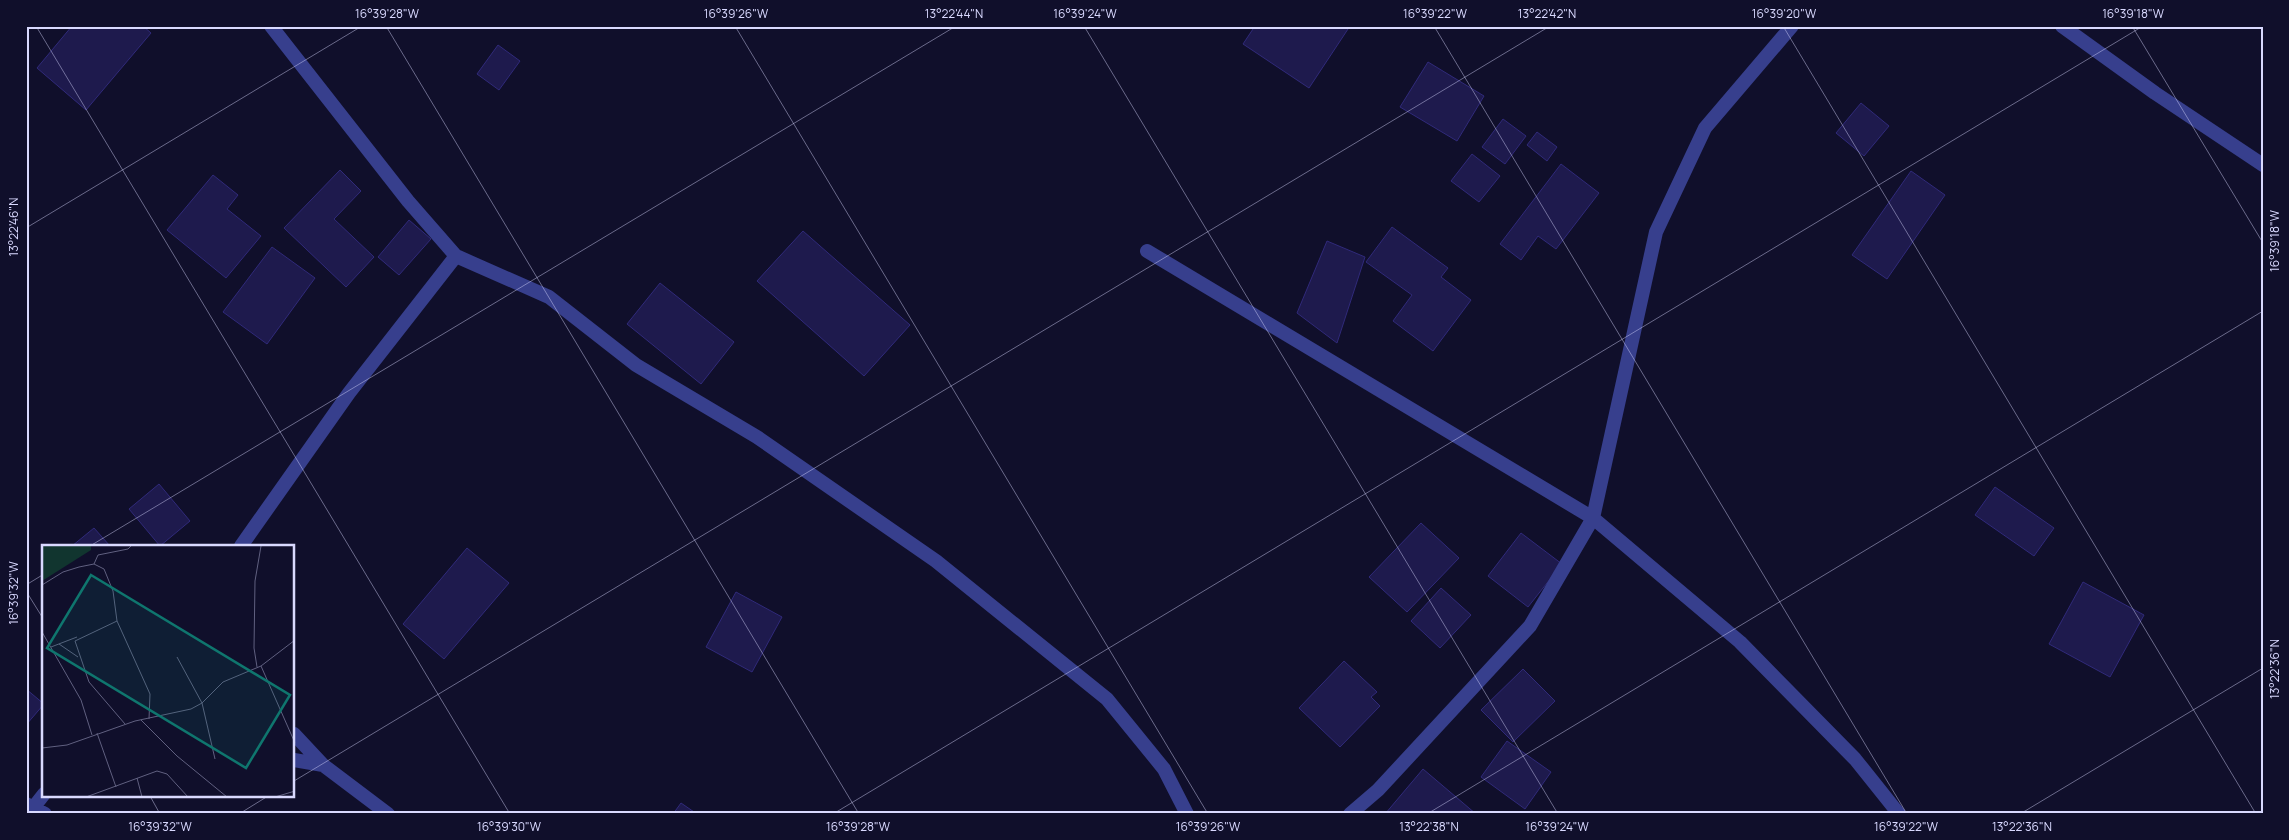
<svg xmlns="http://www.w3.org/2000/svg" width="2289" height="840" font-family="Manrope,sans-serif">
	<rect width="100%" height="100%" fill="#100f2b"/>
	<path fill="#1e1a4d" stroke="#302a7a" d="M72,26h71l8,7 -65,77 -49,-42z
		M1255,26h95l-41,62 -66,-44z
		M498,45l22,16 -21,29 -22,-16z
		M1428,62l56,34 -27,45 -57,-34z
		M1861,103l28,23 -25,30 -28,-23z
		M1503,119l23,17 -21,28 -23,-17z
		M1537,132l20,15 -10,14 -20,-16z
		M1472,154l28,22 -21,26 -28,-21z
		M1561,164l38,29 -43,56 -18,-13 -17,24 -21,-16z
		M340,170l21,21 -27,28 40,38 -28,30 -62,-59z
		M1911,171l34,24 -58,84 -35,-24z
		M213,175l25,20 -11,14 34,27 -35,42 -59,-48z
		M409,220l22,19 -32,36 -21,-18z
		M1392,227l56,41 -7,9 30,23 -38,51 -40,-30 19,-26 -46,-33z
		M803,231l107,94 -46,51 -107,-95z
		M1327,241l38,16 -28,86 -40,-30z
		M272,247l43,31 -48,66 -44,-32z
		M660,283l74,59 -33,42 -74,-60z
		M159,484l31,37 -30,25 -31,-37z
		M1995,487l59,41 -20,28 -59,-41z
		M1421,523l38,35 -52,54 -38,-35z
		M94,528l16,18h-38z
		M1521,533l41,31 -34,43 -40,-31z
		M467,548l42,35 -65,76 -41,-35z
		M2083,582l61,33 -34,62 -61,-33z
		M1441,588l30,27 -31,33 -29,-27z
		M736,592l46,25 -30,55 -46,-25z
		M1344,661l33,31 -6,5 9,9 -40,41 -41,-39z
		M1523,669l32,32 -42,41 -32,-32z
		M26,689l18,15 -18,21z
		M1507,741l44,31 -26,37 -44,-32z
		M1423,769l53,45h-91z
		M681,803l16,11h-24z"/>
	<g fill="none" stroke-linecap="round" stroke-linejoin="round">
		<path stroke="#373f8d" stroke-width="14" d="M271,26l137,175 48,55 93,41 87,68 121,72 179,124 171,138 57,70 23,45
			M2062,26l93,67 108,72
			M1147,251l446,267 147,124 115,117 44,55
			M241,546l108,-153 107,-137
			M294,734l29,31 65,49
			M294,760l29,5
			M26,804l19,10
			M33,808l11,-14
			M1350,814l28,-24 152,-164 63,-108 63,-286 49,-104 87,-102"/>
	</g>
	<path fill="none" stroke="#d9d9ff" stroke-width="1" stroke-opacity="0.45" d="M36,26l474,788M386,26l473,788M735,26l473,788M1084,26l474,788M1434,26l473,788M1783,26l473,788M2132,26l131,217M26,228l336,-202M90,546l866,-520M26,585l18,-11M26,591l18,29M294,781l1256,-755M150,796l10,18M239,814l29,-18M833,814l1310,-788M1427,814l836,-503M2020,814l243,-146"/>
	<g transform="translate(42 545)">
		<rect width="252" height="252" fill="#100f2b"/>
		<path d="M0,1h49v4l-49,31z" fill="#11352f"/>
		<path fill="none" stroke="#606080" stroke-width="1" d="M52,19l4,-9 30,-6 3,-3M0,40l21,-13 16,-5 15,-3 10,5 9,22 4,30 33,73 -1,25M75,76l-42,20 14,41 36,42M0,87l39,68 11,35M17,99l19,13M9,102l26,-10M135,112l25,46 13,56M219,121l34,77M215,122l-3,-19 1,-67 6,-35M99,175l36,36 50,41M55,188l19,54M0,203l25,-3 68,-24 56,-12 11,-6 21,-21 38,-16 34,-26M95,233l5,19M44,252l71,-26 10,3 21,23M233,252l20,-6"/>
		<path fill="#0f766e" fill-opacity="0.15" stroke="#0f766e" stroke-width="2.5" d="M49,30l199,120 -44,73 -199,-120z"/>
		<rect width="252" height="252" fill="none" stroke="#d9d9ff" stroke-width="2.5"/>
	</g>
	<rect width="2289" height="840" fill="none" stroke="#100f2b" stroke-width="55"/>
	<rect x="28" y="28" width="2234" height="784" fill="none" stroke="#d9d9ff" stroke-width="2"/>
	<g font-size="12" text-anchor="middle" fill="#d9d9ff">
		<text x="387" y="18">16°39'28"W</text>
		<text x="736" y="18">16°39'26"W</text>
		<text x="954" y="18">13°22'44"N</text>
		<text x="1085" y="18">16°39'24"W</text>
		<text x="1435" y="18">16°39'22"W</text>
		<text x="1547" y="18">13°22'42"N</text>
		<text x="1784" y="18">16°39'20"W</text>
		<text x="2133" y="18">16°39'18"W</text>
		<text transform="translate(14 227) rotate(-90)" y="4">13°22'46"N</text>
		<text transform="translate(2275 241) rotate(-90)" y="4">16°39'18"W</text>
		<text transform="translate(14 593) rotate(-90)" y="4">16°39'32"W</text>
		<text transform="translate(2275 669) rotate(-90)" y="4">13°22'36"N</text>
		<text x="160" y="831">16°39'32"W</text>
		<text x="509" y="831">16°39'30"W</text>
		<text x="858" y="831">16°39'28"W</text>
		<text x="1208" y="831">16°39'26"W</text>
		<text x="1429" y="831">13°22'38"N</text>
		<text x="1557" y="831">16°39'24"W</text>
		<text x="1906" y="831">16°39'22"W</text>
		<text x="2022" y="831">13°22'36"N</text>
	</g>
</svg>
